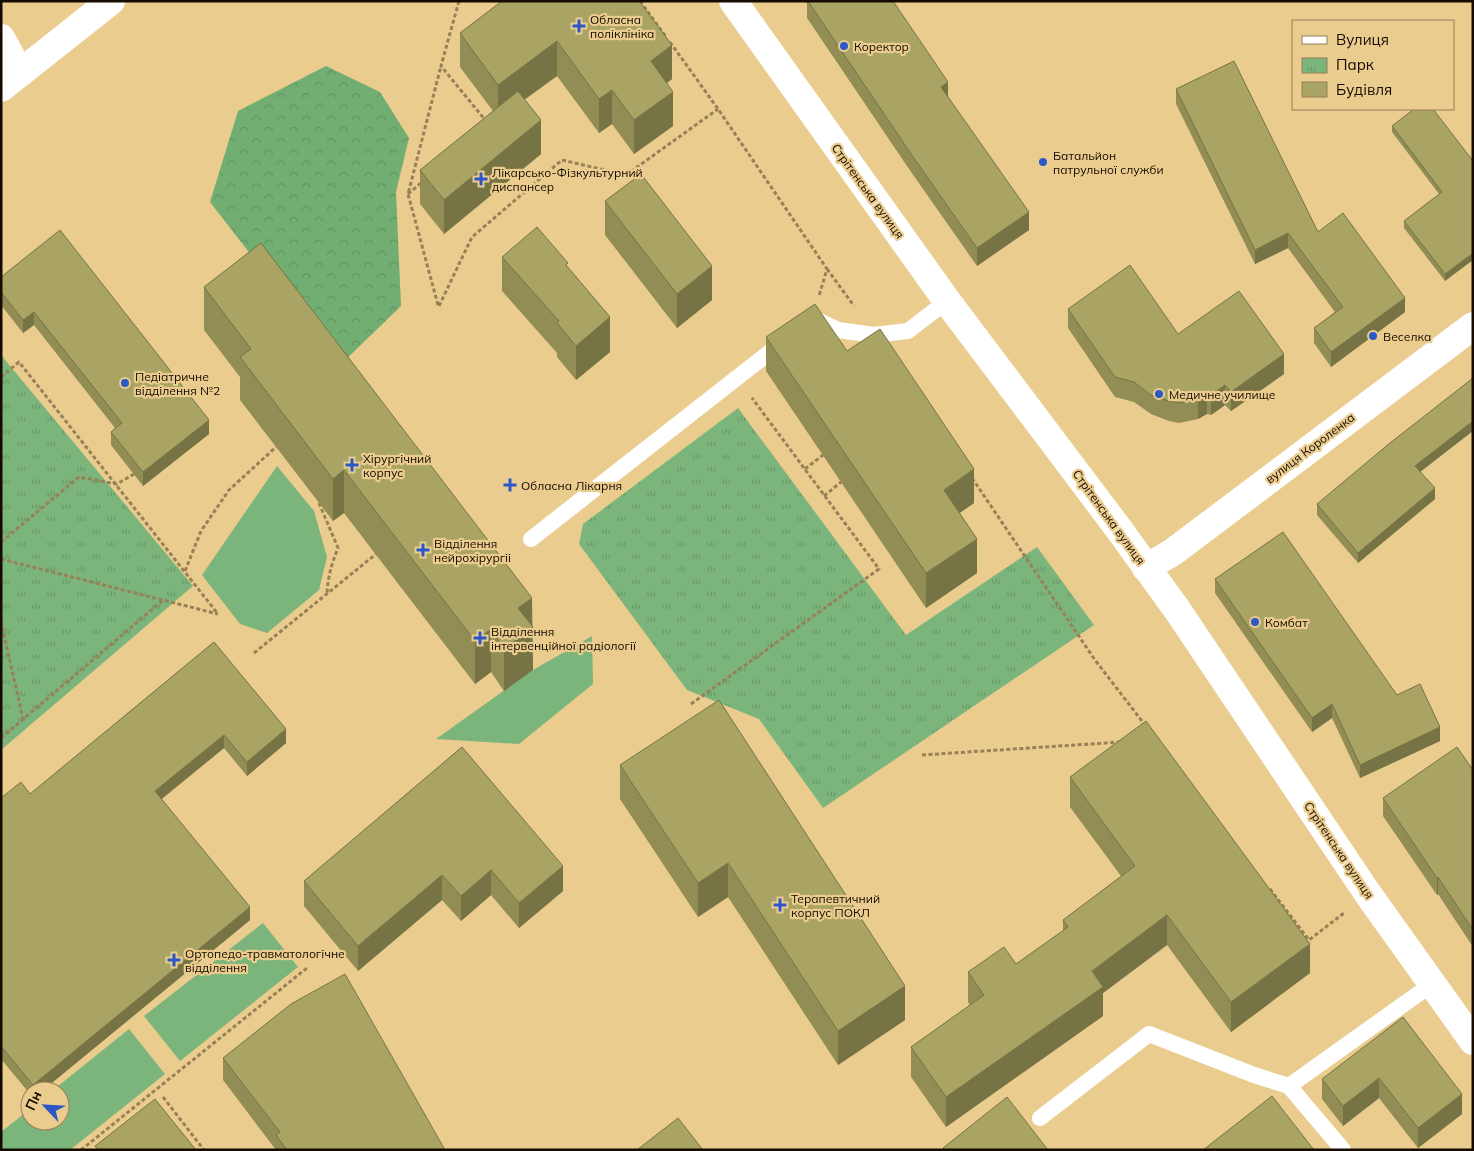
<svg xmlns="http://www.w3.org/2000/svg" width="1474" height="1151" font-family="Mulish,sans-serif">
	<defs>
		<pattern id="forest-crowns" width="20" height="18" patternUnits="userSpaceOnUse" patternTransform="scale(1.25)"><rect width="20" height="18" fill="#72ae72"/><path d="M2 6a3 3 0 1 1 6 0M12 15a3 3 0 1 1 6 0" fill="none" stroke="#629461"/></pattern>
		<pattern id="park-tufts" width="24" height="20" patternUnits="userSpaceOnUse" patternTransform="scale(1.25)"><rect width="24" height="20" fill="#7bb57b"/><path d="M3 7l-1-3M5 7V3M7 7l1-3M15 17l-1-3M17 17v-4M19 17l1-3" fill="none" stroke="#6a9a69"/></pattern>
	</defs>
	<rect width="100%" height="100%" fill="#ebcc8f"/>
	<path fill="#7bb57b" d="M277,466l37,45 13,46 -8,33 -52,43 -27,-9 -38,-49z
		M592,636l1,48 -74,60 -83,-5 97,-69z
		M263,923l35,44 -118,94 -36,-45z
		M129,1029l36,45 -95,76h-69v-18l29,-23v12h30v-30h-8z"/>
	<path fill="url(#forest-crowns)" d="M326,66l54,26 29,46 -13,54 5,114 -63,61 -128,-165 28,-91z"/>
	<path fill="url(#park-tufts)" d="M1,355l192,231 -192,164z
		M738,408l168,227 131,-88 57,78 -271,183 -64,-89 -72,-29 -108,-146 4,-20z"/>
	<g fill="none" stroke-linecap="round" stroke-linejoin="round">
		<path stroke="#988057" stroke-width="3" stroke-dasharray="4 2.5" stroke-linecap="butt" d="M459,1l-18,65 45,55
			M640,1l26,36
			M670,42l48,67 109,160 -8,27
			M408,194l14,-12
			M827,269l27,37
			M438,305l-30,-111 33,-128
			M439,306l33,-69 90,-77 64,15 92,-66
			M1,377l18,-15 199,252
			M805,469l18,-14
			M972,478l123,182 50,65
			M824,496l17,-14
			M319,503l19,45c-6,15 -10,28 -11,45
			M1,542l78,-65 38,7 17,-10
			M1,559l217,55
			M185,571l16,-40 28,-41 47,-43
			M1,621l22,98
			M254,653l122,-99
			M691,704l188,-135 -127,-171
			M1,738l161,-137
			M922,755l199,-13
			M1270,889l39,51 35,-27
			M163,1097l41,53
			M81,1150l226,-182"/>
		<path stroke="#fff" stroke-width="16" d="M811,320l2,-2 25,12 36,5 34,-4 39,-30
			M531,539l253,-198
			M1289,1086l143,-102
			M1040,1118l109,-84 105,41 35,11 54,64"/>
		<path stroke="#fff" stroke-width="28" d="M733,1l214,300 174,231 57,79 190,283 105,147
			M1,38l19,35
			M1146,568l27,-16 300,-226"/>
		<path stroke="#fff" stroke-width="28" d="M1,88l110,-87"/>
	</g>
	<path fill="#918d55" d="M502,1l170,78 -5,4 6,43 -39,28 -22,-30 -13,9 -42,-57 -33,23 17,55 -97,80 -24,-30v-34l73,-59 -33,-44v-34z
		M805,1h88l55,96 81,133 -52,36 -68,-97 -102,-151v-14z
		M1176,89l142,143 87,80 -74,55 -17,-24v-15l21,-16 -47,-64 -33,16 -79,-160z
		M1392,126l81,35 -28,120 -41,-53v-7l35,-27 -47,-62z
		M605,201l107,99 -35,28 -72,-93z
		M502,257l66,11 42,84 -34,28 -19,-23v-4l-55,-62z
		M1,277l208,157 -66,52 -32,-41v-13l4,-4 -81,-103 -11,8 -22,-28z
		M204,287l328,339 1,44 -29,21 -13,-19 -16,12 -131,-171 -11,8 -93,-121v-23l-36,-47z
		M1068,309l110,25 106,40 -53,37 -6,-6 -14,10 -4,-1 -9,5 -19,4 -10,-2 -18,-7 -17,-12 -19,-5 -47,-69z
		M766,337l208,166 -15,10 18,60 -51,35 -160,-237z
		M1435,499l-77,64 -41,-48v-11z
		M1215,579l182,116 43,46 -80,37 -28,-60 -20,14 -97,-139z
		M214,642l72,101 -39,33 -23,-28 -62,51 88,121 -208,171h-12v3l-29,-35v-261l29,-4z
		M462,747l101,144 -44,37 -28,-33 -30,26 -19,-21 -84,71 -54,-65v-25z
		M620,765l285,255 -67,45 -110,-168 -30,20 -78,-118z
		M1473,770v177l-35,-53 -1,1 -54,-79v-18z
		M1070,777l240,196 -79,59 -64,-87 -64,48v23l-157,111 -35,-50v-30l59,-42 -2,-3v-30l48,-8 47,-33v-11l58,-44 -51,-69z
		M1403,1017l59,97 -44,34 -39,-50 -36,28 -21,-27v-20z
		M223,1058l222,92h-169l-53,-70z"/>
	<path fill="#767345" d="M557,41v35l-59,43v-34z
		M672,45v34l-21,16v-34z
		M948,82v18l-7,-13z
		M612,90v34l-13,9v-34z
		M673,92v34l-39,28v-34z
		M541,120v34l-97,80v-34z
		M1029,212v18l-52,36v-18z
		M1288,233v15l-33,16v-14z
		M1473,253v7l-28,21v-7z
		M712,266v34l-35,28v-34z
		M1405,298v14l-74,55v-15z
		M34,312v13l-11,8v-13z
		M610,317v35l-34,28v-34z
		M1284,354v20l-53,37v-19z
		M1225,385v20l-14,10v-20z
		M1207,395v19l-9,5v-20z
		M1473,412v19l-58,45v-10z
		M209,420v14l-66,52v-14z
		M974,469v34l-30,21v-34z
		M344,470v43l-11,8v-42z
		M1435,488v11l-77,64v-10z
		M977,539v34l-51,35v-35z
		M532,598l1,72 -29,21v-42l14,-41z
		M491,629v43l-16,12v-43z
		M1332,704v14l-20,14v-14z
		M1440,727v14l-80,37v-13z
		M286,729v14l-39,33v-14z
		M224,735v13l-69,56v-13z
		M728,863v34l-30,20v-34z
		M563,866v25l-44,37v-25z
		M491,870v25l-30,26v-25z
		M442,875v25l-84,71v-25z
		M1438,877v17l-1,1v-17z
		M250,907v13l-208,171h-9v-6z
		M1167,915v30l-64,48v23l-157,111v-30l146,-126z
		M1310,944v29l-79,59v-30z
		M905,986v34l-67,45v-34z
		M1379,1078v20l-36,28v-20z
		M1462,1094v20l-44,34v-20z"/>
	<path fill="#a9a463" stroke="#767345" d="M502,1h137l33,44 -21,16 22,31 -39,28 -22,-30 -13,9 -42,-58 -59,44 -38,-52z
		M808,1h85l55,81 -7,5 88,125 -52,36 -68,-97z
		M1234,61l84,171 25,-19 62,85 -74,54 -17,-24 29,-21 -55,-74 -33,17 -79,-161z
		M518,91l23,29 -97,80 -24,-30z
		M1414,109h19l40,52v92l-28,21 -41,-53 38,-29 -50,-66z
		M641,174l71,92 -35,28 -72,-93z
		M537,227l31,36 -2,2 44,52 -34,29 -19,-23 2,-2 -57,-64z
		M60,230l149,190 -66,52 -32,-40 11,-9 -88,-111 -11,8 -22,-28v-15z
		M261,243l271,355 -14,10 15,19 -29,22 -13,-20 -16,12 -131,-171 -11,9 -93,-122 11,-8 -47,-62z
		M1130,265l48,69 61,-43 45,63 -53,38 -6,-7 -14,10h-4l-9,4 -19,4 -10,-2 -18,-6 -17,-13 -19,-5 -47,-68z
		M815,304l32,47 33,-22 94,140 -30,21 33,49 -51,34 -160,-236z
		M1473,378v34h-1l1,2v7l-58,45 20,22 -77,65 -41,-49 73,-61z
		M1283,532l114,163 23,-11 20,43 -80,38 -28,-61 -20,14 -97,-139z
		M214,642l72,87 -39,33 -23,-27 -69,56 95,116 -217,178 -32,-39v-248l20,-16 9,12z
		M719,700l186,286 -67,45 -110,-168 -30,20 -78,-118z
		M1146,721l164,223 -79,58 -64,-87 -75,56 11,16 -157,110 -35,-50 73,-52 -16,-23 36,-25 12,17 52,-37 -5,-7 72,-54 -65,-89z
		M462,747l101,119 -44,37 -28,-33 -30,26 -19,-21 -84,71 -54,-65z
		M1457,747l16,23v160l-35,-53 -1,1 -54,-80z
		M345,974l100,176h-158l-11,-15 4,-3 -57,-74 68,-54z
		M1403,1017l59,77 -44,34 -39,-50 -36,28 -21,-27z
		M1272,1096l42,54h-111z
		M1007,1097l41,53h-103l-2,-2z
		M155,1099l41,51h-98l-3,-4z
		M678,1118l25,32h-66z"/>
	<g fill="#2c58c7" stroke="#ebcc8f" stroke-width="2">
		<path d="M576.5 18.5h5v5h5v5h-5v5h-5v-5h-5v-5h5z"/>
		<circle cx="844" cy="46" r="5"/>
		<circle cx="1043" cy="162" r="5"/>
		<path d="M478.5 171.5h5v5h5v5h-5v5h-5v-5h-5v-5h5z"/>
		<circle cx="1373" cy="336" r="5"/>
		<circle cx="125" cy="383" r="5"/>
		<circle cx="1159" cy="394" r="5"/>
		<path d="M349.5 457.5h5v5h5v5h-5v5h-5v-5h-5v-5h5z"/>
		<path d="M507.5 477.5h5v5h5v5h-5v5h-5v-5h-5v-5h5z"/>
		<path d="M420.5 542.5h5v5h5v5h-5v5h-5v-5h-5v-5h5z"/>
		<circle cx="1255" cy="622" r="5"/>
		<path d="M477.5 630.5h5v5h5v5h-5v5h-5v-5h-5v-5h5z"/>
		<path d="M777.5 897.5h5v5h5v5h-5v5h-5v-5h-5v-5h5z"/>
		<path d="M171.5 952.5h5v5h5v5h-5v5h-5v-5h-5v-5h5z"/>
	</g>
	<g text-anchor="middle" dominant-baseline="central" stroke-width="4.5" stroke-linejoin="round" paint-order="stroke">
		<g font-size="12" fill="#160b00" stroke="#ebcc8f" text-anchor="start">
			<text x="590" y="19">Обласна<tspan x="590" dy="14">поліклініка</tspan></text>
			<text x="854" y="46">Коректор</text>
			<text x="1053" y="155">Батальйон<tspan x="1053" dy="14">патрульної служби</tspan></text>
			<text x="492" y="172">Лікарсько-Фізкультурний<tspan x="492" dy="14">диспансер</tspan></text>
			<text x="1383" y="336">Веселка</text>
			<text x="135" y="376">Педіатричне<tspan x="135" dy="14">відділення №2</tspan></text>
			<text x="1169" y="394">Медичне училище</text>
			<text x="363" y="458">Хірургічний<tspan x="363" dy="14">корпус</tspan></text>
			<text x="521" y="485">Обласна Лікарня</text>
			<text x="434" y="543">Відділення<tspan x="434" dy="14">нейрохірургіі</tspan></text>
			<text x="1265" y="622">Комбат</text>
			<text x="491" y="631">Відділення<tspan x="491" dy="14">інтервенційної радіології</tspan></text>
			<text x="791" y="898">Терапевтичний<tspan x="791" dy="14">корпус ПОКЛ</tspan></text>
			<text x="185" y="953">Ортопедо-травматологічне<tspan x="185" dy="14">відділення</tspan></text>
		</g>
		<g font-size="12" fill="#160b00" stroke="#ebcc8f">
			<text transform="translate(868 191) rotate(54)">Стрітенська вулиця</text>
			<text transform="translate(1310 448) rotate(-37)">вулиця Короленка</text>
			<text transform="translate(1109 517) rotate(54)">Стрітенська вулиця</text>
			<text transform="translate(1339 850) rotate(56)">Стрітенська вулиця</text>
		</g>
	</g>
	<rect width="1474" height="1151" fill="none" stroke="#160b00" stroke-width="5"/>
	<rect x="1292" y="20" width="162" height="90" fill="#ebcc8f" stroke="#967f56"/>
	<rect x="1302" y="36" width="25" height="8" fill="#ffffff" stroke="#967f56"/>
	<text x="1336" y="45" font-size="15" fill="#160b00">Вулиця</text>
	<rect x="1302" y="58" width="25" height="15" fill="url(#park-tufts)" stroke="#967f56"/>
	<text x="1336" y="70" font-size="15" fill="#160b00">Парк</text>
	<rect x="1302" y="82" width="25" height="15" fill="#a9a463" stroke="#967f56"/>
	<text x="1336" y="95" font-size="15" fill="#160b00">Будівля</text>
	<g transform="translate(45 1106) rotate(295)"><circle r="24" fill="#ebcc8f" stroke="#967f56"/>
	<path d="M0-4L9 19L0 12L-9 19Z" fill="#2c58c7"/>
	<text y="-8" font-size="14" font-weight="bold" text-anchor="middle" fill="#160b00">Пн</text>
	</g>
</svg>
